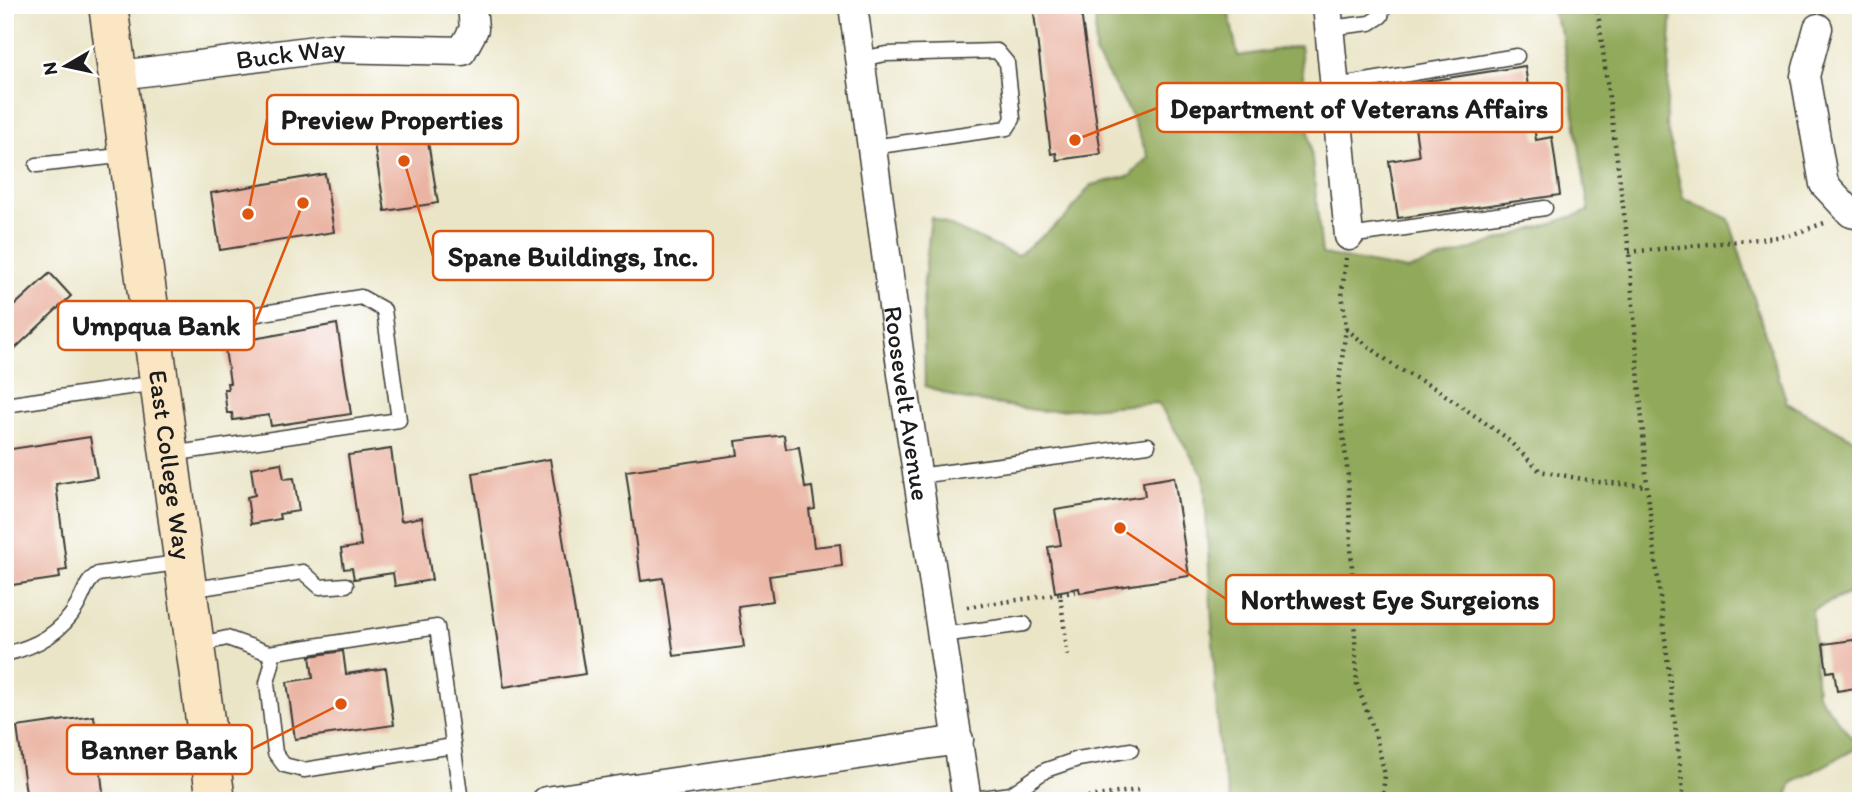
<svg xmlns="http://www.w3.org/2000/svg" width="1866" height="806" font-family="Itim,sans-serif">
	<rect width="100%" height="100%" fill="#fff"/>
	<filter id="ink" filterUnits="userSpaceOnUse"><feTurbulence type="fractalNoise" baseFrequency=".0143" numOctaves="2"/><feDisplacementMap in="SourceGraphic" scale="14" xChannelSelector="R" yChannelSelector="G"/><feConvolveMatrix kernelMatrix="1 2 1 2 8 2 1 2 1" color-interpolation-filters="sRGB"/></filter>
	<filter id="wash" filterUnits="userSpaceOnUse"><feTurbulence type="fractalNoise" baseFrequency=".00686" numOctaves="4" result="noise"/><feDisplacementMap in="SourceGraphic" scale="28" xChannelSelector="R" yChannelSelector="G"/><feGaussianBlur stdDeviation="1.57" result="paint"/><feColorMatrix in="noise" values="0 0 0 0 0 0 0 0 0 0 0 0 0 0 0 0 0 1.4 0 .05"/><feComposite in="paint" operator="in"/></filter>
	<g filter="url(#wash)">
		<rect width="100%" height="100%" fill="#eae5c7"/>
		<path fill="#91a95a" stroke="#56623b" stroke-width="2" d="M1096,5h131l11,51 62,-10 22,208 85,16 182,-59 -27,-176 -13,-30h123l-6,119 17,74 46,21 58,184 74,40v145l-49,22 5,84 42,53 -67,36 -7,18h-555l-11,-47 -15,-278 -46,-73 -116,8 -81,-12 -36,-13 -2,-96 8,-73 86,39 49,-39 25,-32 39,-9 18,-19 -18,-45 -35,-59z"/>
		<g id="blocks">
			<path fill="#eab3a2" d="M1033,5h47l21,149 -44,6 -1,-7 -5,1z
				M1525,66l11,74 16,-3 8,58 -162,23 -9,-57 30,-5 -10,-72z
				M423,111l15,92 -53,8 -15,-92z
				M325,174l9,58 -114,18 -9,-57z
				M50,273l21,23 -66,62v-44z
				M337,324l14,90 -80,12 -2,-11 -36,5 -1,-7h-5l-3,-24h4l-1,-6h3l-5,-34 6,-1 -1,-5z
				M784,435l2,14 13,-2 6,41 7,-1 3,22 -6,1 5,37 26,-3 2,22 -73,10 4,25 -35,5 6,41 -70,9 -11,-78 -22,3 -15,-110 112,-16 -2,-14z
				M90,437l7,40 -41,7 11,86 -8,1 1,7 -55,8v-77l5,-1 -5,-58z
				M391,449l10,72 21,-4 10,63 -37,6 -2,-13 -39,6 -2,-11 -8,1 -3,-20 20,-3 -13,-91z
				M550,459l35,215 -81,13 -31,-214z
				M281,463l3,16 10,-1 5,33 -20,3 1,5 -29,5 -4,-27 8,-2 -4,-27z
				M1174,477l15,99 -109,17 -1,-5 -24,4 -7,-45 13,-2 -6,-35 90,-14 -2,-14z
				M1861,639v48l-24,4 -3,-20 -7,1 -4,-28z
				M343,651l3,23 40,-6 8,57 -99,14 -8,-57 26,-4 -3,-22z
				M94,716l9,76 -76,9 -10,-74z"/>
		</g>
	</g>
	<g filter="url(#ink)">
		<use href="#blocks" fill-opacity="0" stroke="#3b3a36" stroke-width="2"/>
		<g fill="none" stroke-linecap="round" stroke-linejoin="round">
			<g stroke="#3b3a36" stroke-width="17">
				<path id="service" d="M1329,28l41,-5 11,-7 3,-11
					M860,59l26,-5 111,-3 10,12 6,56 -6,9 -135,19
					M1335,86l182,-30
					M37,165l91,-10
					M1349,236l196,-28
					M154,331l207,-34 23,13 15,110 -228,34
					M5,405l151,-22
					M918,476l230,-31
					M189,590l114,-18 17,15 26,-2
					M942,635l82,-11
					M197,645l30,-7 42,15 3,11 -5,19 8,70 9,12 20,5 149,-24
					M269,653l168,-26 24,174
					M5,654c30,-7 56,-20 72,-48 7,-12 9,-25 21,-32l86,-12
					M967,800l44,-6 35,-24 32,-11 53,-9"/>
			</g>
			<g stroke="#3b3a36" stroke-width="31">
				<g id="minor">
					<path id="s1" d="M853,5l49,369 65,427"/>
					<path d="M1327,5l22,231"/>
					<path d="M1818,28l-13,48 19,108 27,29 10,2"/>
					<path id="s2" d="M120,75l211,-27 131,3 12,-22 -2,-24"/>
					<path d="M546,801l413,-61"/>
				</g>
			</g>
			<g stroke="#3b3a36" stroke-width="41">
				<g id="secondary">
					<path id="s3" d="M108,5l108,796"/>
				</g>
			</g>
			<path stroke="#3b3a36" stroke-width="4.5" stroke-dasharray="2 5" stroke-linecap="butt" d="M1597,5l32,247 18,234 37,315
				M1629,252l159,-16 39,-14
				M1346,258l-4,34 4,36 -8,62 10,86 9,209 18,48 10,42 -3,26
				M1346,329l51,39 41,22 66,46 36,35 58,11 49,4
				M1060,594l20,-3
				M967,607l93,-13 8,63
				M1060,801l78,-11"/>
			<use href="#service" stroke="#fff" stroke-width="14"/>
			<use href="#minor" stroke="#fff" stroke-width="28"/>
			<use href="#secondary" stroke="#fbe6c3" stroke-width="38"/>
		</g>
	</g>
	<g text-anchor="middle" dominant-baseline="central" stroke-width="5" stroke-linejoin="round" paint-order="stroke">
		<g font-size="26" fill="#1c1c1c" stroke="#fff">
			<text stroke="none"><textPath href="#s2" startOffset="172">Buck Way</textPath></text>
			<text stroke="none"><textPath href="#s1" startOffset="402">Roosevelt Avenue</textPath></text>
			<text stroke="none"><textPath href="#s3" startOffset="464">East College Way</textPath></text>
		</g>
	</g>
	<path fill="none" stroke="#de560d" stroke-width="2.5" d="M1075 140L1157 108M248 214L267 119M404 161L433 256M303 203L254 326M1120 528L1226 599M341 704L252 749"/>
	<g fill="#de560d" stroke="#fff" stroke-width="2.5">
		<circle cx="1075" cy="140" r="7"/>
		<circle cx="248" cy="214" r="7"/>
		<circle cx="404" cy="161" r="7"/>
		<circle cx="303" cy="203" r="7"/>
		<circle cx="1120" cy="528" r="7"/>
		<circle cx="341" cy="704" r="7"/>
	</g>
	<g fill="#fff" stroke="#de560d" stroke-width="2.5">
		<rect x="1157" y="83" width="405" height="49" rx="7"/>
		<rect x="267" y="95" width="251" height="49" rx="7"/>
		<rect x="433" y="231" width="280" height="49" rx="7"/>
		<rect x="58" y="301" width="196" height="49" rx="7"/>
		<rect x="1226" y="575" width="328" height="49" rx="7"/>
		<rect x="67" y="725" width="185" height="49" rx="7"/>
	</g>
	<g font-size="28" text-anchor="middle" font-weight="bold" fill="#1c1c1c">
		<text x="1359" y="118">Department of Veterans Affairs</text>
		<text x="392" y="129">Preview Properties</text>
		<text x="573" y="266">Spane Buildings, Inc.</text>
		<text x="156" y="335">Umpqua Bank</text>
		<text x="1390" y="609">Northwest Eye Surgeions</text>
		<text x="159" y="759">Banner Bank</text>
	</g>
	<rect width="1866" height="806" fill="none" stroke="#fff" stroke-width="28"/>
	<g transform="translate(66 66) rotate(261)" stroke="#ffffff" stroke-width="5" paint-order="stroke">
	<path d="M0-5L12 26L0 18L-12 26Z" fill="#1c1c1c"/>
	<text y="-10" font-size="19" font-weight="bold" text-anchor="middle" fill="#1c1c1c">N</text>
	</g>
</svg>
